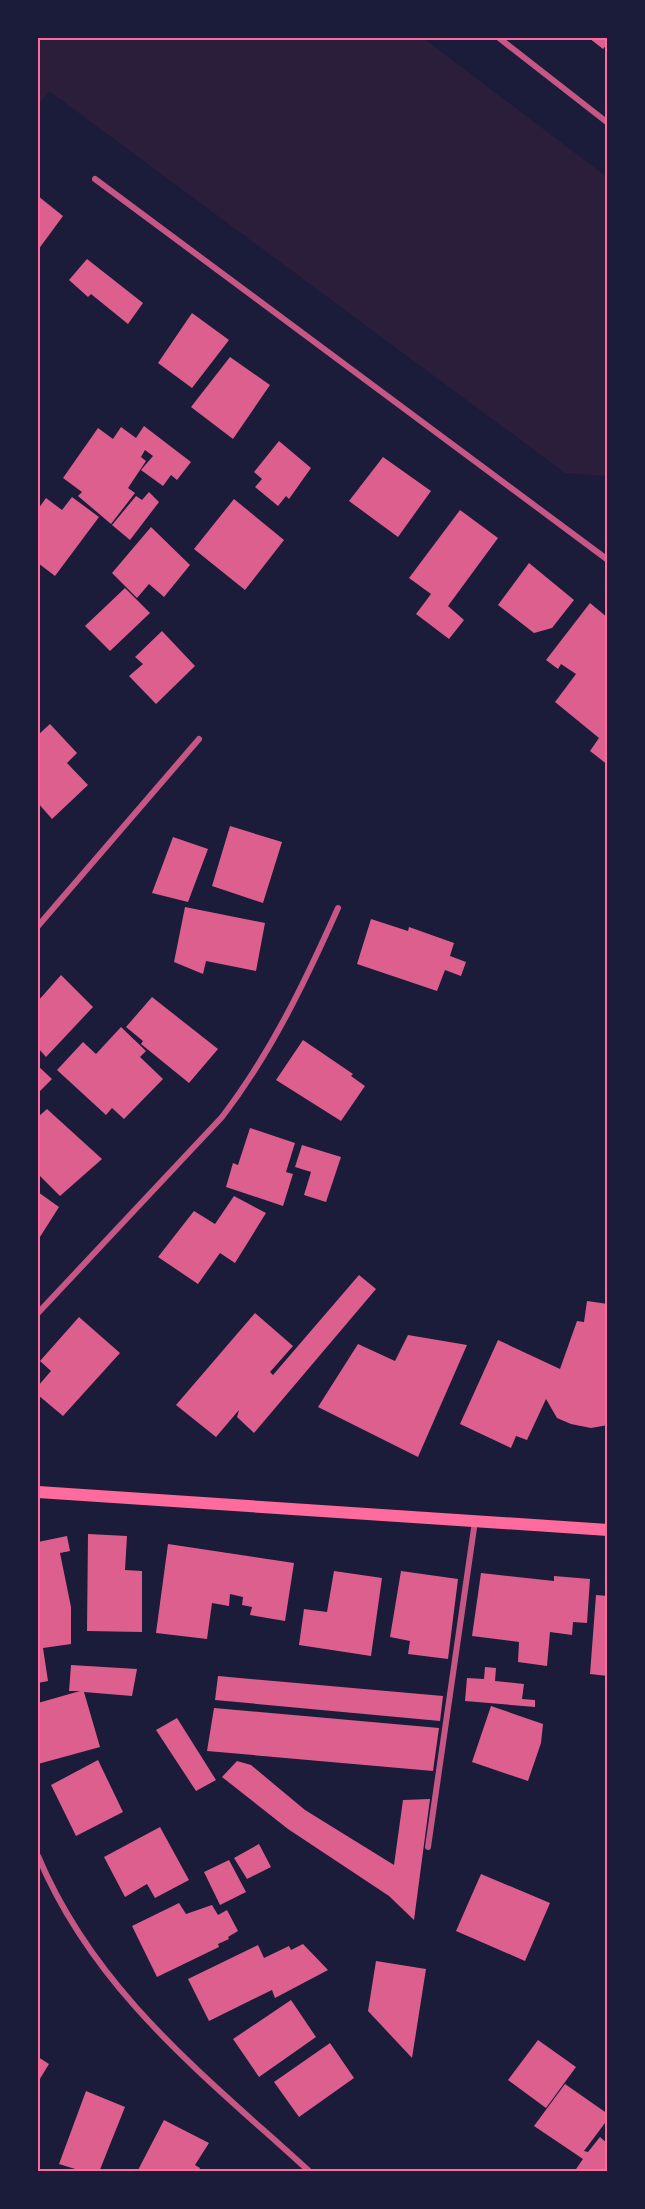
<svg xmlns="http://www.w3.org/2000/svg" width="645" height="2209" font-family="Lato,sans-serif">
	<rect width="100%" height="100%" fill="#1b1b3a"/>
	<path fill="#2a1e3b" d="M38,38h385l184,139v299l-42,-3 -516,-382 -11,15z"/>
	<path fill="#dd5f8e" d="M589,38h19v5l-5,6z
		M38,196l25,20 -25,34z
		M87,259l56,44 -15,21 -37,-30 -3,3 -19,-17z
		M192,313l37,27 -37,48 -34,-25z
		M230,357l40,28 -37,54 -42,-32z
		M144,426l47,36 -14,18 -6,-5 -8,11 -22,-16 12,-14 -8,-6 -4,7 5,4 -18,27 7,5 -24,31 -33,-28 4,-4 -19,-14 35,-50 15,11 8,-12 15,11z
		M279,441l32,27 -22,31 -3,-3 -8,10 -23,-19 7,-8 -8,-7z
		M383,457l48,34 -33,46 -49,-36z
		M149,492l10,10 -29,38 -18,-15 24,-29 6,4z
		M72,497l27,20 -44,59 -17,-13v-54l8,-11 16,12z
		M234,499l50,41 -39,50 -51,-41z
		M460,510l38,28 -50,68 16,14 -15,19 -33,-25 15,-20 -22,-16z
		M151,527l39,38 -26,32 -15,-13 -12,14 -25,-25z
		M529,563l45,37 -22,28 -18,5 -36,-28z
		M125,588l25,25 -40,38 -25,-25z
		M590,603l18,15v147l-18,-14 9,-13 -44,-36 21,-28 -15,-10 -3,5 -12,-9z
		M162,631l33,35 -39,38 -27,-28 14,-12 -8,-7z
		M50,724l27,29 -10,10 21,22 -36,34 -14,-16v-68z
		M230,826l52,16 -19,61 -51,-17z
		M173,837l35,12 -20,53 -36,-9z
		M185,907l80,16 -9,48 -50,-10 -3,13 -29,-12z
		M371,919l37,12 1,-4 45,16 -4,13 16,6 -5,14 -16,-6 -8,21 -80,-27z
		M61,975l32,32 -47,50 -8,-9v-47z
		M152,997l66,52 -29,34 -48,-39 2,-3 -17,-14z
		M121,1027l25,24 -6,6 23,22 -39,40 -12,-11 -6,7 -49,-45 26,-28 13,12z
		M303,1040l50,34 -2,2 14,10 -24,35 -65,-41z
		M38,1066l14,13 -14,14z
		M47,1109l55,50 -42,37 -22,-22v-57z
		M250,1128l45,15 -9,29 7,2 -10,32 -57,-19 7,-24 5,2z
		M302,1145l39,12 -15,45 -22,-7 7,-23 -16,-5z
		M38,1192l21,15 -21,33z
		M234,1196l32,17 -31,50 -15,-10 -22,31 -40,-27 36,-46 21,13z
		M359,1275l17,14 -122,144 -17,-16 2,-7 -23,27 -40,-32 79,-92 38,33 -23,26 3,3z
		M587,1301l21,3v121l-17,3 -20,-4 -14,-6 -11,-19 -19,41 -11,-4 -5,12 -51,-24 38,-84 62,29 17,-48 7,1z
		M79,1317l41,36 -57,63 -25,-21v-9l13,-15 -11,-10z
		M408,1335l59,10 -49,112 -100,-50 40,-63 37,17z
		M88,1534l39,2 -2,34 17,1v61l-55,-1z
		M67,1536l3,15 -10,2 11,54v37l-28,4 5,33 -10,2v-141z
		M168,1544l126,19 -9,58 -35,-6 2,-8 -10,-2 1,-8 -13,-3 -1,12 -17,-3 -5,36 -51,-6z
		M334,1571l48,7 -11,78 -72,-11 5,-36 23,3z
		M401,1571l57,8 -10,80 -40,-5 2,-13 -20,-4z
		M481,1573l73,8v-5l36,3 -3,44 -14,-1 -1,13 -22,-3 -3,34 -29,-4 1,-20 -47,-6z
		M596,1595l12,1v80l-18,-2z
		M71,1665l66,4 -5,27 -48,-4 16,55 -62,17v-61l42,-12h-11z
		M485,1667l11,1 -1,13 29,3 -2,15 13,1v7l-70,-6 2,-23 17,1z
		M218,1676l225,20 -3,25 -225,-21z
		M491,1706l52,18 -2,19 -13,38 -56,-19z
		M214,1708l225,20 -6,43 -226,-20z
		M177,1718l39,62 -20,11 -40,-61z
		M98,1760l25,52 -47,24 -25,-51z
		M237,1761l14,4 54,45 89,55 9,-65 27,-1 -16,121 -25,-24 -101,-67 -66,-52z
		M160,1827l29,53 -34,18 -8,-14 -22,13 -21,-40z
		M259,1844l12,23 -24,12 -13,-21z
		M229,1860l17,32 -26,13 -16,-33z
		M481,1874l69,29 -25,58 -69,-30z
		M179,1903l7,11 26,-9 6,10 9,-5 11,21 -10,6 1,2 -11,5 1,3 -62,30 -25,-51z
		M303,1944l25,26 -53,28 -3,-8 -63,31 -21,-42 70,-34 6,13 25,-12 2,4z
		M376,1961l50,8 -14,89 -44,-47z
		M291,2000l25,37 -57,40 -26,-38z
		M538,2040l38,27 -30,41 -38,-28z
		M330,2043l24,35 -55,39 -25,-35z
		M38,2057l11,7 -11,18z
		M565,2084l43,30v5l-24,32 4,1 12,-15 8,7v28h-34l9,-13 -49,-33z
		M86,2091l39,16 -26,65h-14l-26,-8z
		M164,2120l45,23 -14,22 5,3 -2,4h-61z"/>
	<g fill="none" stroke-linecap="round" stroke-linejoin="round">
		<path stroke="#c65784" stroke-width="6" d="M499,38l109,85
			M95,179l513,381
			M38,926l161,-187
			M38,1313l184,-196c49,-64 83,-135 116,-209
			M428,1847l47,-326
			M38,1856c57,136 166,219 272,316"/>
		<path stroke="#ff6b9d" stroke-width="12" d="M38,1492l570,38"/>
	</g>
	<rect width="645" height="2209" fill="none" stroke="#1b1b3a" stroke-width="78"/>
	<rect x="39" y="39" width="567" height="2131" fill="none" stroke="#ff6b9d" stroke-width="2"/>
</svg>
